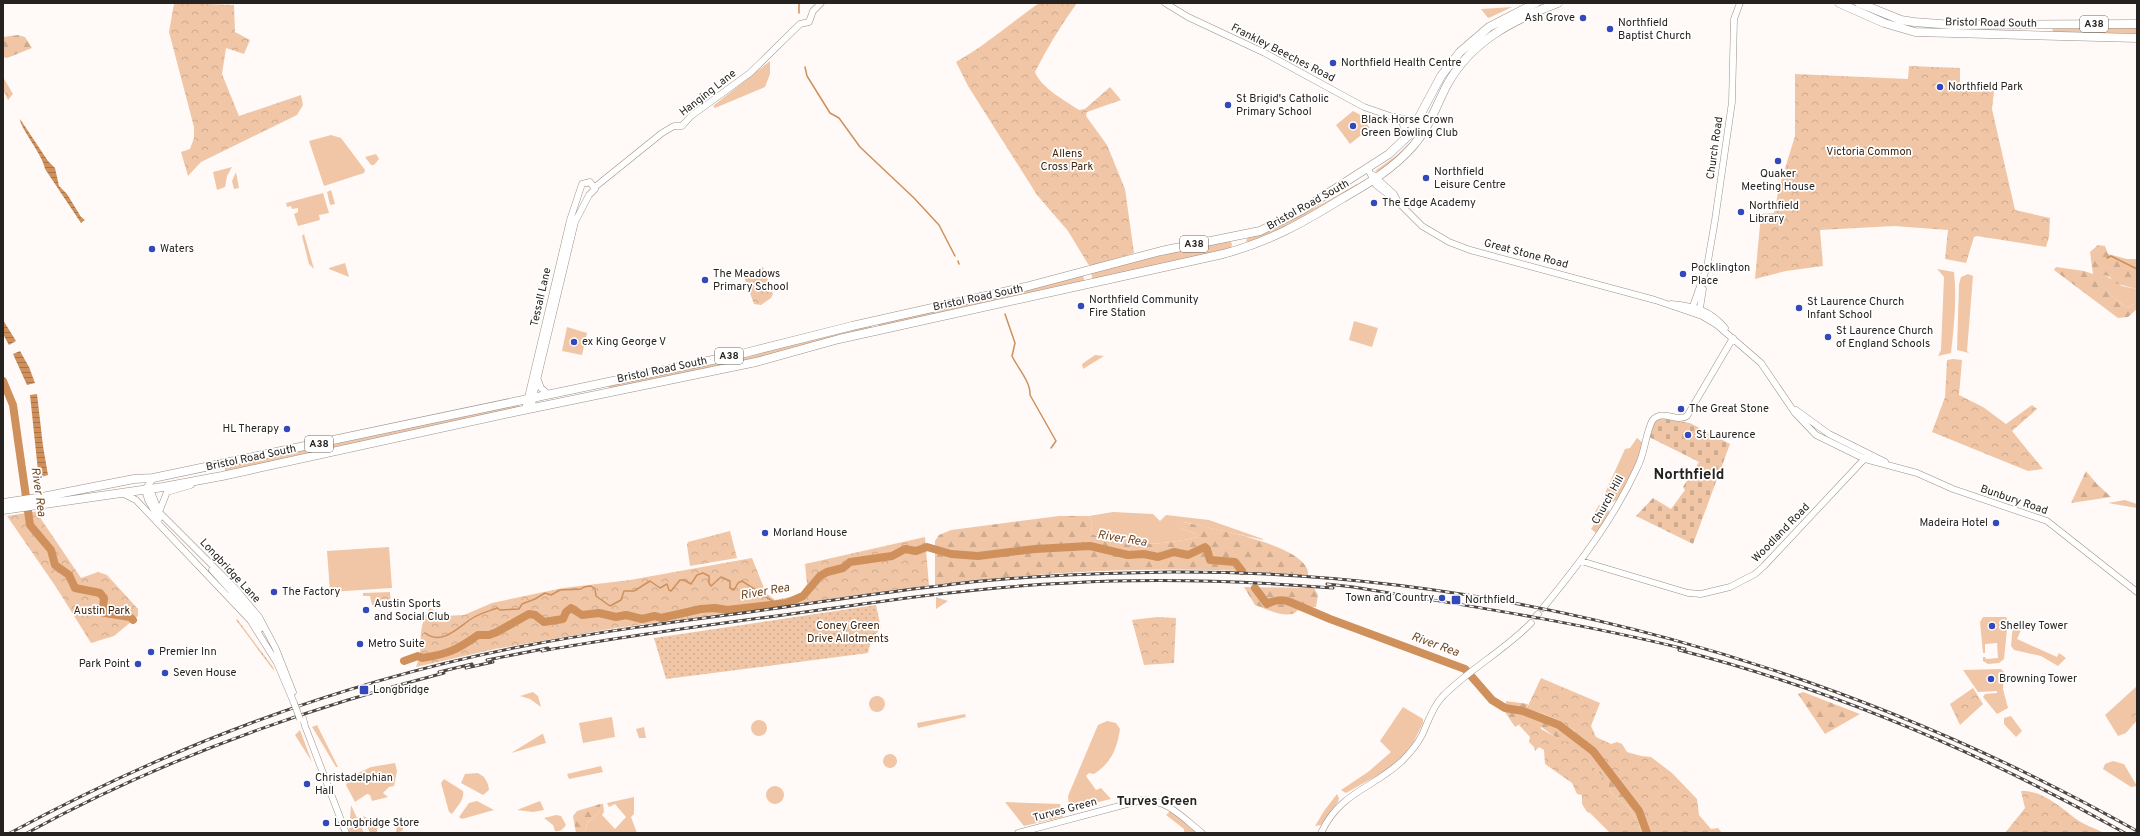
<svg xmlns="http://www.w3.org/2000/svg" width="2140" height="836" font-family="Overpass,sans-serif">
	<defs>
		<pattern id="forest-firs" width="22" height="20" patternUnits="userSpaceOnUse"><rect width="22" height="20" fill="#f0c6a6"/><path d="M5 1l3.5 6h-7zM16 11l3.5 6h-7z" fill="#ceaa8e"/></pattern>
		<pattern id="cemetery-stones" width="16" height="16" patternUnits="userSpaceOnUse"><rect width="16" height="16" fill="#f0c6a6"/><path d="M2 7V4a2 2 0 0 1 4 0v3zM10 15v-3a2 2 0 0 1 4 0v3z" fill="#ceaa8e"/></pattern>
		<pattern id="park-crowns" width="20" height="18" patternUnits="userSpaceOnUse"><rect width="20" height="18" fill="#f0c6a6"/><path d="M2 6a3 3 0 1 1 6 0M12 15a3 3 0 1 1 6 0" fill="none" stroke="#ceaa8e"/></pattern>
		<pattern id="garden-dots" width="8" height="8" patternUnits="userSpaceOnUse"><rect width="8" height="8" fill="#f0c6a6"/><path d="M2 2h.1M6 6h.1" fill="none" stroke="#ceaa8e" stroke-width="1.8" stroke-linecap="round"/></pattern>
		<pattern id="water-rules" width="6" height="5" patternUnits="userSpaceOnUse"><rect width="6" height="5" fill="#cf905c"/><path d="M0 2.5h6" fill="none" stroke="#a8754b"/></pattern>
	</defs>
	<rect width="100%" height="100%" fill="#fffaf7"/>
	<path fill="#f0c6a6" d="M1512,7l-21,10 -3,1 -7,-9z
		M2137,27v7l-84,-2 -1,-4z
		M770,61v13l-5,13 -50,21 -2,-2z
		M1353,111l6,3 11,14 -20,16 -14,-19z
		M331,135l10,3 24,32 -1,3 -40,13 -15,-45z
		M1411,141l-19,21 -12,10 -5,-1 22,-16z
		M376,154l3,5 -5,6h-3l-6,-8z
		M232,167l-5,9 -2,11 -8,3 -4,-18z
		M236,172l3,16 -5,1 -2,-8z
		M1357,184l2,3 -58,35 -51,22 -4,-3 2,-4c39,-13 73,-32 109,-53z
		M331,190l4,14 -5,1 -3,-13z
		M323,193l6,20 -10,2 1,5 -22,6 -4,-12 4,-2v-4l-6,1 -1,-3 -4,1 -1,-4z
		M304,234l10,35 -5,-5 -7,-28z
		M1230,241l2,3 -1,6 -138,31 -2,-8 83,-21z
		M345,263l4,14 -20,-8v-1z
		M1937,269l17,3c3,27 0,54 -3,81l-13,3 3,-6 3,-73z
		M1968,274l5,2 -6,75 2,2 -12,-3 2,-66 2,-7z
		M1083,275l2,8 -206,43 -1,-2 1,-2z
		M2105,275l17,11 15,3 -4,15 -5,4c-13,-7 -17,-15 -29,-23l1,-7z
		M1354,321l24,7 -6,19 -23,-7z
		M871,325l1,3 -112,31 -150,31 -2,-6z
		M567,327l20,6 -5,22 -20,-4z
		M1095,355l9,1 -21,13 -1,-5z
		M518,404l1,3 -292,66 -2,-2v-4z
		M1637,438l5,4c1,20 -15,41 -24,57l-5,3 -8,-6 1,-5 19,-42 5,-1z
		M2125,500l12,4v4l-29,-5z
		M1599,505h3l7,6 -1,7 -12,15 -5,-4 4,-6 -4,-4z
		M1113,512l40,2 7,7 6,-6 43,5 54,19v1l-79,-18 -3,6 17,7v2c-36,9 -72,10 -107,-3l1,-11 -3,-7z
		M389,547l3,41 -62,4 -3,-41z
		M1983,617h23l2,3 -4,39 -5,4 -11,1 -5,-3v-4h2l1,2 12,-1 -1,-15 -12,1v9h-2l-3,-31z
		M2013,623l9,5 -5,11 40,18 2,-4 7,5 -8,8 -17,-10 -27,-6 -3,-4z
		M2001,669l3,3 -1,17 5,19 -11,6 -14,-17 2,-3 12,-1v-2l-19,1 -15,-22z
		M2137,686v34l-11,13 -8,3 -13,-21z
		M533,692l5,4 3,11 -11,-8 -10,-3z
		M869 704a8 8 0 1 1 16 0a8 8 0 1 1-16 0Z
		M1403,707l20,12v4l-10,20 -13,17 -8,7 -46,26 -5,-3 27,-18 23,-20 -11,-11z
		M965,714l1,3 -48,11 -1,-5z
		M2011,716l11,15 -6,6 -12,-13v-6z
		M612,717l3,20 -32,6 -4,-20z
		M751 728a8 8 0 1 1 16 0a8 8 0 1 1-16 0Z
		M1107,721l9,2 4,6c-3,20 -9,34 -26,45l-5,-1 -3,3 10,14 5,-2 10,11 -21,5v2l-14,5 -7,-4 -1,-11 30,-71z
		M317,725l21,42h-2l-22,-37 -2,-3z
		M644,727l2,11h-7l-3,-9z
		M300,730l12,32 -17,-27z
		M543,734l3,9 -35,10 31,-19z
		M883 761a7 7 0 1 1 14 0a7 7 0 1 1-14 0Z
		M2113,761l11,3 13,22 -6,1 -28,-18 2,-5z
		M395,763l2,8 -3,15 -5,1 -6,6 5,4 -16,4 -2,-6 -3,-1 -12,8 -9,-17 4,-8 21,-10z
		M601,766l2,6 -34,7 -2,-5z
		M478,773l6,4 4,7 1,6 -6,5 -22,-12 4,-9z
		M444,779l19,12c2,8 -6,16 -11,23l-3,-2 -8,-29z
		M766 795a9 9 0 1 1 18 0a9 9 0 1 1-18 0Z
		M1337,794l2,4 -1,4 -17,23 -6,1 9,-15z
		M634,797v17l-3,3 6,16h-52l2,-10 13,-12v-7h3l1,8 -2,3 13,14 11,-12 -11,-13 -6,3 -2,-4z
		M477,801l17,9 -32,9 -3,-2 10,-14z
		M540,801l4,9 -11,2 -16,-2z
		M1005,802l55,2 3,13 -39,9z
		M351,805l13,28h-15z
		M1171,810l29,23h-16v-4l-18,-14z
		M556,815l5,1 5,9c-3,4 -6,7 -11,6l-2,-6 -9,-7z
		M363,816l19,9 -5,4v4h-7z
		M397,818h4l4,6 -3,7 -6,2 1,-8 -6,-4z"/>
	<path fill="url(#forest-firs)" d="M18,35l7,2 7,11 -25,10 -4,-1v-20z
		M2098,245l7,1 3,8 19,5h10v30l-23,-6 -4,-6 -5,-2 -5,3v7c11,8 16,17 28,23l5,-4 1,-9 3,-3v17l-9,8 -10,1 -64,-48 2,-3 28,4 9,3 -3,-22z
		M2086,471l10,12 15,14 -40,6z
		M1059,516h30l3,7 -1,11c35,13 71,12 107,3v-2l-17,-7 2,-6c27,6 111,21 123,45 2,2 2,6 2,9 -124,-12 -249,-6 -373,9v-44l4,-6 12,-5z
		M1244,587l70,1 4,7 -2,12h-6l-6,5 -6,-2c-8,11 -32,-1 -43,-5z
		M936,597l12,4 -12,8z
		M1803,692l57,22 -35,20 -27,-40z
		M1506,701l22,3 -2,6c33,4 59,27 79,53l3,1 31,45 12,24h-9c-4,-9 -8,-18 -14,-26 -9,-10 -20,-10 -20,-26 -7,-4 -25,-26 -26,-34 -17,1 -38,-20 -52,-27h-6l-2,3 -7,4 -10,-15z
		M600,804v7l-13,12 -2,10h-9l-3,-17 4,-5z"/>
	<path fill="url(#cemetery-stones)" d="M1659,418l31,5 40,21 -37,100 -57,-28 17,-18 18,11 14,-19 -2,-3 16,-25 -50,-25 6,-16z"/>
	<path fill="url(#park-crowns)" d="M180,3l54,2 1,27 15,8 -6,14 -18,-6 -4,26 17,42 62,-21 2,10 -6,10 -96,47 -13,14 -7,-24 9,-3 4,-11v-11l-25,-95 5,-28z
		M1039,3h38c-16,22 -30,45 -42,69 6,16 31,29 44,38l6,-1 25,-22 11,13 -34,12 -1,4 21,29 18,44 9,64 -43,13 -3,-2 -20,-33 -31,-36 -69,-109 -12,-24c30,-17 55,-39 83,-59z
		M1909,66l51,2v23h34l-2,18 23,101 35,8 -1,19 -3,10 -69,-11 -3,1 -8,26 -21,-4 3,-29 -54,-4 -74,4 3,36 -37,5 -31,8 6,-65 13,-1 5,-25 16,-52v-62l113,5z
		M3,77l10,17 -5,6 -5,-10z
		M763,267l10,27 -2,4 -10,7 -7,-1 -10,-27z
		M1953,359l9,1 -3,35 24,12 23,17 26,-19 5,4 -25,22 31,38 -15,2 -96,-39 13,-35 2,-37z
		M39,511l2,8 40,59 17,-6 9,3 31,34v7l-24,20 -23,7 -35,-56 -49,-71z
		M730,531l7,27 -47,8 -3,-21 1,-3z
		M925,537l4,49 -313,42 -121,21 -79,18c10,-22 -2,-35 14,-59l14,8 20,-1 28,-12 71,-15 67,-8 122,-22 14,35 9,7 25,-5 7,-11 -2,-20z
		M390,592l1,12 -19,1 -2,-9h-7v-3z
		M1157,617l19,1 -2,45 -30,2 -12,-45z
		M1541,678l59,25 -9,23 5,11 15,7 6,-2 5,2 5,8 14,4 10,1 21,16 25,26 2,16 12,14 7,-1 4,5h-71l-12,-24 -31,-45 -3,-1c-20,-27 -46,-49 -79,-53z
		M1973,688l10,16 -23,21 -10,-21z
		M2132,710l5,3v7l-3,4 -6,-9z
		M1527,717l7,5 2,-2 4,1 1,8 30,16 12,1c0,9 18,32 26,35 -2,16 11,16 19,26 6,8 10,17 14,26h-32l-20,-20 -3,-1 -5,-8v-9l-5,-1 -5,-11 -27,-19 -1,-14 -5,-3 -4,4 -1,-4 -5,-5 1,-5 -11,-12z
		M2021,791c21,-1 39,16 55,28 8,6 19,9 28,14h-99l20,-25z"/>
	<path fill="url(#garden-dots)" d="M876,605l5,23 -10,12 -3,13 -202,26 -12,-41z
		M237,619l36,48 1,4 -38,-51z"/>
	<path fill="url(#water-rules)" d="M20,119l28,42 7,7 4,18 8,8 14,23 4,3 -4,3 -36,-54c-2,-14 -25,-41 -25,-50z
		M3,320l13,21 -7,4 -6,-11z
		M20,351l9,16 6,16 -8,2 -14,-31z
		M37,394l6,52 5,29 -7,2 -3,-6 -8,-76z"/>
	<g fill="none" stroke-linecap="round" stroke-linejoin="round">
		<path stroke="#cf905c" stroke-width="1.5" d="M799,3v10
			M805,67l2,9 23,37 9,5 21,29 54,51 25,27 16,31
			M2107,258l4,-2 26,13
			M958,261l1,3
			M1005,314l10,29 -3,13c5,11 19,26 18,39l26,46 -5,7
			M425,633c17,13 34,-6 46,-14 7,-5 18,-8 26,-11l3,2 19,-1 3,-5 13,-5 10,-6 6,2 9,-5 21,-1 3,-2 7,-1 4,3 1,7 14,10 11,-6 3,-9h10l16,-10 10,7 7,-4 2,6 2,1 9,-11h4l7,4 6,-9 6,-2 6,3v7l2,3 10,-9 9,4v7l4,2 4,-7 4,-2 32,21 13,1"/>
		<path stroke="#cf905c" stroke-width="8" d="M3,381l10,24 17,120 21,25 4,15 14,10 6,13 25,5 4,5 -1,10 2,5 25,4 3,3
			M1255,588l12,16c7,-4 16,-5 23,-2l40,17 135,50 27,31 13,8 18,3 36,14 34,26 46,60 8,22
			M404,661l14,-5 4,2c26,-4 35,-8 56,-23h11l8,-3 32,-18 6,1 9,7 19,-3 3,-7 5,-4 11,7 17,-2 17,4 10,-2 16,4 13,-3 6,2 40,-9 14,-1 12,2 60,-7 16,-7 17,-20 7,-4 16,-4 7,-6 42,-6 13,-7 11,2 11,-4 24,7 27,2 57,-7 55,-3 38,9 16,-1 14,3 16,-5 14,3 17,-8 2,2 3,11 25,2 7,9"/>
		<g stroke="#9a9089" stroke-width="7">
			<path id="secondary" d="M1165,3l23,14 77,36 99,54 29,10 36,6
				M1395,117l7,5 24,7
				M1402,122l3,8v10
				M1368,169l8,16 21,16 25,25 27,16 21,8 185,50 47,16 15,9 44,38 34,50 21,22 49,24 52,14 36,16 94,32 90,71
				M1373,175l21,19 3,6
				M595,187l67,-54 12,-7h8l9,-10 59,-43 50,-49 9,-2 4,-11 8,-8
				M1671,304c23,2 39,6 54,24
				M1698,311l2,-3 3,-19
				M1695,313l-2,-7 14,-39 8,-47 17,-118 2,-83 6,-16
				M538,380l3,8 7,6
				M525,410l45,-190 12,-36 8,-2 5,7 -6,6 -14,27 -42,175 -1,12
				M1796,410l33,24 56,28
				M153,478l-8,12 3,10 11,19
				M150,489l9,23 75,75 25,30 17,32 17,43
				M122,493l14,7 114,120 27,43 17,40
				M159,512l8,-20 24,-7
				M1581,561l107,32 13,1 29,-7 25,-13 9,-8 105,-112
				M212,570l19,21 1,10
				M234,587l2,10 11,12 13,20
				M1543,608c36,-44 70,-88 94,-140 8,-15 8,-32 15,-47 10,-13 24,2 35,-5l46,-78
				M1536,616l2,-2
				M303,718l2,8 41,107
				M1018,833l124,-33c25,-1 41,18 60,33
				M1321,833c19,-41 51,-44 81,-72 8,-8 15,-16 20,-26 6,-13 10,-27 20,-38 27,-28 62,-46 89,-74"/>
		</g>
		<g stroke="#9a9089" stroke-width="9">
			<path id="highway" d="M1839,3l45,20 31,9 222,6
				M1859,3l42,17 13,2 39,3 184,-1
				M3,503l34,-5 97,-19 19,-1 588,-124 111,-28 173,-39 136,-36 99,-20 42,-21 87,-56 21,-20 31,-58 19,-24 29,-25 47,-24
				M3,510l160,-23 59,-11 292,-64 242,-50 83,-23 384,-85c48,-13 79,-31 120,-56 26,-15 50,-29 70,-52 16,-18 23,-40 34,-61 24,-44 66,-65 111,-82"/>
		</g>
		<use href="#secondary" stroke="#fff" stroke-width="6"/>
		<use href="#highway" stroke="#fff" stroke-width="8"/>
		<g stroke="#4c4744" stroke-width="3">
			<path id="rail" d="M1327,584l26,3c111,18 223,35 332,62
				M1679,650c156,40 305,104 446,183
				M542,651c83,-15 166,-26 249,-37 93,-13 185,-27 278,-31 88,-5 176,-2 264,5
				M487,660l61,-12
				M466,668l27,-6
				M439,672l33,-8
				M10,833c159,-86 331,-151 509,-186 77,-15 154,-25 231,-35 77,-11 154,-23 232,-31 62,-6 126,-8 188,-9 338,-2 673,94 967,259
				M27,833c131,-72 273,-123 417,-160"/>
		</g>
		<use href="#rail" stroke="#fff" stroke-width="1.5" stroke-dasharray="4.5" stroke-linecap="butt"/>
		<g stroke="#9a9089" stroke-width="7" stroke-linecap="butt">
			<path id="secondary-bridge" d="M294,703l6,16"/>
		</g>
		<use href="#secondary-bridge" stroke="#fff" stroke-width="6"/>
	</g>
	<g fill="#3348ba" stroke="#fff" stroke-width="1.5">
		<circle cx="1583" cy="18" r="4"/>
		<circle cx="1610" cy="29" r="4"/>
		<circle cx="1333" cy="63" r="4"/>
		<circle cx="1940" cy="87" r="4"/>
		<circle cx="1228" cy="105" r="4"/>
		<circle cx="1353" cy="126" r="4"/>
		<circle cx="1778" cy="161" r="4"/>
		<circle cx="1426" cy="178" r="4"/>
		<circle cx="1374" cy="203" r="4"/>
		<circle cx="1741" cy="212" r="4"/>
		<circle cx="152" cy="249" r="4"/>
		<circle cx="1683" cy="274" r="4"/>
		<circle cx="705" cy="280" r="4"/>
		<circle cx="1081" cy="306" r="4"/>
		<circle cx="1799" cy="308" r="4"/>
		<circle cx="1828" cy="337" r="4"/>
		<circle cx="574" cy="342" r="4"/>
		<circle cx="1681" cy="409" r="4"/>
		<circle cx="287" cy="429" r="4"/>
		<circle cx="1688" cy="435" r="4"/>
		<circle cx="1996" cy="523" r="4"/>
		<circle cx="765" cy="533" r="4"/>
		<circle cx="274" cy="592" r="4"/>
		<circle cx="1442" cy="598" r="4"/>
		<rect x="1451" y="595" width="10" height="10" rx="2"/>
		<circle cx="366" cy="610" r="4"/>
		<circle cx="1992" cy="626" r="4"/>
		<circle cx="360" cy="644" r="4"/>
		<circle cx="151" cy="652" r="4"/>
		<circle cx="138" cy="664" r="4"/>
		<circle cx="165" cy="673" r="4"/>
		<circle cx="1991" cy="679" r="4"/>
		<rect x="359" y="685" width="10" height="10" rx="2"/>
		<circle cx="307" cy="784" r="4"/>
		<circle cx="326" cy="823" r="4"/>
	</g>
	<g text-anchor="middle" dominant-baseline="central" stroke-width="3.5" stroke-linejoin="round" paint-order="stroke">
		<g fill="#fff" stroke="#676462" stroke-width="1">
			<rect x="2080" y="16" width="28" height="16" rx="3"/>
			<rect x="1180" y="236" width="28" height="16" rx="3"/>
			<rect x="715" y="348" width="28" height="16" rx="3"/>
			<rect x="305" y="436" width="28" height="16" rx="3"/>
		</g>
		<g font-size="10" font-weight="bold" fill="#26221f">
			<text x="2094" y="24">A38</text>
			<text x="1194" y="244">A38</text>
			<text x="729" y="356">A38</text>
			<text x="319" y="444">A38</text>
		</g>
		<g font-size="11" fill="#26221f" stroke="#fff" text-anchor="start">
			<text x="1575" y="18" text-anchor="end">Ash Grove</text>
			<text x="1618" y="23">Northfield<tspan x="1618" dy="13">Baptist Church</tspan></text>
			<text x="1341" y="63">Northfield Health Centre</text>
			<text x="1948" y="87">Northfield Park</text>
			<text x="1236" y="99">St Brigid's Catholic<tspan x="1236" dy="13">Primary School</tspan></text>
			<text x="1361" y="120">Black Horse Crown<tspan x="1361" dy="13">Green Bowling Club</tspan></text>
			<text x="1434" y="172">Northfield<tspan x="1434" dy="13">Leisure Centre</tspan></text>
			<text x="1778" y="174" text-anchor="middle">Quaker<tspan x="1778" dy="13">Meeting House</tspan></text>
			<text x="1382" y="203">The Edge Academy</text>
			<text x="1749" y="206">Northfield<tspan x="1749" dy="13">Library</tspan></text>
			<text x="160" y="249">Waters</text>
			<text x="1691" y="268">Pocklington<tspan x="1691" dy="13">Place</tspan></text>
			<text x="713" y="274">The Meadows<tspan x="713" dy="13">Primary School</tspan></text>
			<text x="1089" y="300">Northfield Community<tspan x="1089" dy="13">Fire Station</tspan></text>
			<text x="1807" y="302">St Laurence Church<tspan x="1807" dy="13">Infant School</tspan></text>
			<text x="1836" y="331">St Laurence Church<tspan x="1836" dy="13">of England Schools</tspan></text>
			<text x="582" y="342">ex King George V</text>
			<text x="1689" y="409">The Great Stone</text>
			<text x="279" y="429" text-anchor="end">HL Therapy</text>
			<text x="1696" y="435">St Laurence</text>
			<text x="1988" y="523" text-anchor="end">Madeira Hotel</text>
			<text x="773" y="533">Morland House</text>
			<text x="282" y="592">The Factory</text>
			<text x="1434" y="598" text-anchor="end">Town and Country</text>
			<text x="1465" y="600">Northfield</text>
			<text x="374" y="604">Austin Sports<tspan x="374" dy="13">and Social Club</tspan></text>
			<text x="2000" y="626">Shelley Tower</text>
			<text x="368" y="644">Metro Suite</text>
			<text x="159" y="652">Premier Inn</text>
			<text x="130" y="664" text-anchor="end">Park Point</text>
			<text x="173" y="673">Seven House</text>
			<text x="1999" y="679">Browning Tower</text>
			<text x="373" y="690">Longbridge</text>
			<text x="315" y="778">Christadelphian<tspan x="315" dy="13">Hall</tspan></text>
			<text x="334" y="823">Longbridge Store</text>
		</g>
		<g font-size="11" fill="#26221f" stroke="#fff">
			<text transform="translate(1991 23) rotate(1)">Bristol Road South</text>
			<text transform="translate(1283 53) rotate(27)">Frankley Beeches Road</text>
			<text transform="translate(708 93) rotate(-38)">Hanging Lane</text>
			<text transform="translate(1715 148) rotate(-82)">Church Road</text>
			<text transform="translate(1308 205) rotate(-29)">Bristol Road South</text>
			<text transform="translate(1526 254) rotate(15)">Great Stone Road</text>
			<text transform="translate(541 297) rotate(-77)">Tessall Lane</text>
			<text transform="translate(978 298) rotate(-12)">Bristol Road South</text>
			<text transform="translate(662 370) rotate(-12)">Bristol Road South</text>
			<text transform="translate(251 458) rotate(-12)">Bristol Road South</text>
			<text transform="translate(1608 500) rotate(-61)">Church Hill</text>
			<text transform="translate(2014 500) rotate(19)">Bunbury Road</text>
			<text transform="translate(1781 533) rotate(-46)">Woodland Road</text>
			<text transform="translate(230 571) rotate(47)">Longbridge Lane</text>
			<text transform="translate(1065 810) rotate(-15)">Turves Green</text>
		</g>
		<g font-size="11" fill="#3e240d" stroke="#fff">
			<text x="1869" y="152">Victoria Common</text>
			<text x="1067" y="154">Allens<tspan x="1067" dy="13">Cross Park</tspan></text>
			<text x="102" y="611">Austin Park</text>
			<text x="848" y="626">Coney Green<tspan x="848" dy="13">Drive Allotments</tspan></text>
		</g>
		<g font-size="12" font-style="italic" fill="#734721" stroke="#fff">
			<text transform="translate(38 492) rotate(82)">River Rea</text>
			<text transform="translate(1122 539) rotate(9)">River Rea</text>
			<text transform="translate(765 592) rotate(-10)">River Rea</text>
			<text transform="translate(1435 645) rotate(20)">River Rea</text>
		</g>
		<g font-size="13" font-weight="bold" fill="#26221f" stroke="#fff">
			<text x="1157" y="802">Turves Green</text>
		</g>
		<g font-size="15" font-weight="bold" fill="#26221f" stroke="#fff">
			<text x="1689" y="475">Northfield</text>
		</g>
	</g>
	<rect width="2140" height="836" fill="none" stroke="#26221f" stroke-width="8"/>
</svg>
